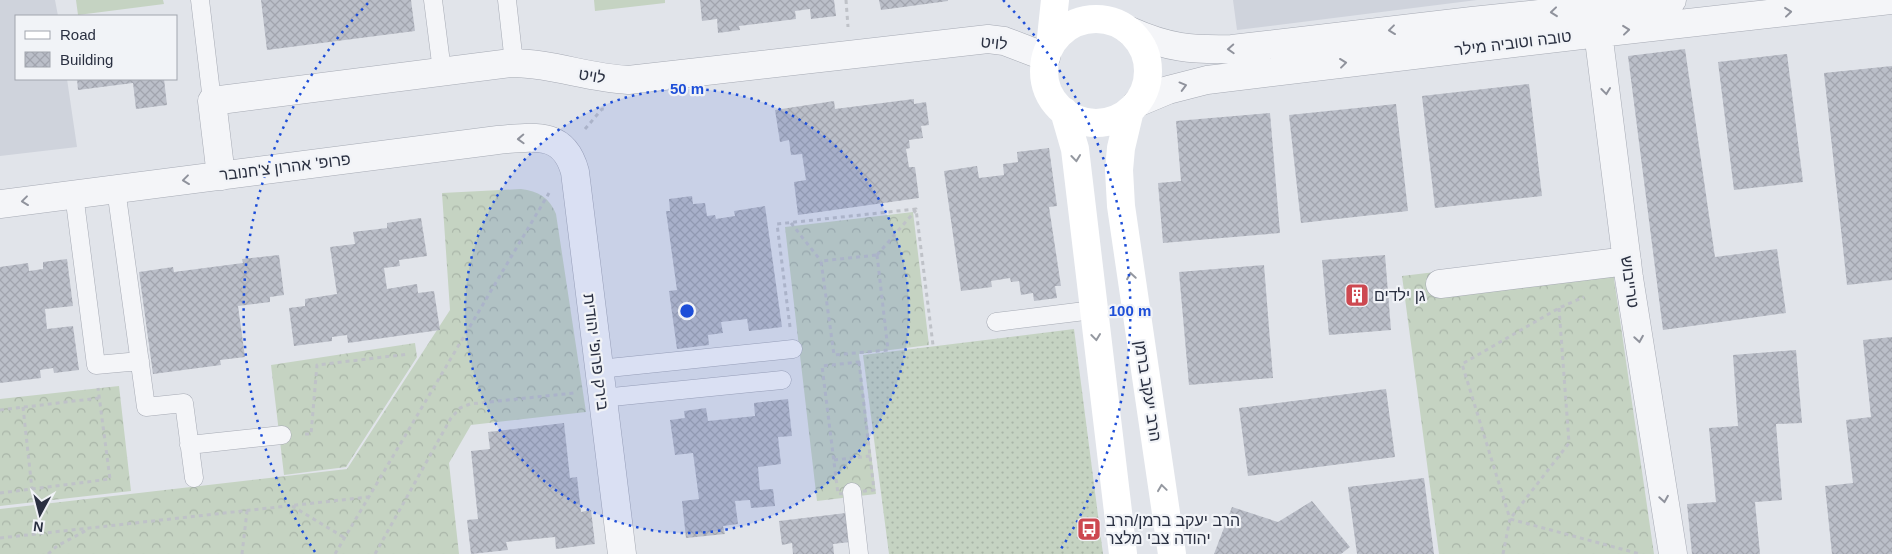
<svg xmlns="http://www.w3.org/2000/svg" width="1892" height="554" font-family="Helvetica,Heebo,sans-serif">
	<defs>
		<pattern id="grass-dots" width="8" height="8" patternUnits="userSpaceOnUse" patternTransform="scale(1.25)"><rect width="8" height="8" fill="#c5d3c2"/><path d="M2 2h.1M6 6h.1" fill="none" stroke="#a9b5a8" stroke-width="1.8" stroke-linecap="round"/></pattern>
		<pattern id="forest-crowns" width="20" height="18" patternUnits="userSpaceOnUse" patternTransform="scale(1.25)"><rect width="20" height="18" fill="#c5d3c2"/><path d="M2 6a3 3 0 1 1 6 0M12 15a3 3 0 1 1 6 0" fill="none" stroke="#a9b5a8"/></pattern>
		<pattern id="building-cross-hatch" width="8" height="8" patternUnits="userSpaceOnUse" patternTransform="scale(1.25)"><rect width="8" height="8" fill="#bbbfc9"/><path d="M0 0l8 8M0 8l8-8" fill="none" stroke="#a1a4ae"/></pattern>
	</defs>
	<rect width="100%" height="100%" fill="#e1e4ea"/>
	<path fill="#cfd3dc" d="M0,0h55l3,16h-42v63h51l10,68 -77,9z
		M1233,0h244l-240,30z"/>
	<path fill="url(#grass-dots)" d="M1074,329l29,225h-214l-26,-199z"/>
	<path fill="url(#forest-crowns)" d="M521,189c17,2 29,9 35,25l30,198 -115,13 -22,38 10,91h-459v-45l347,-40 103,-159 -8,-117z
		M913,212l16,133 -70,9 17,140 -59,7 -32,-274z
		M1610,251l44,303h-215l-37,-278z
		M415,343l2,14 -71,110 -62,8 -13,-110z
		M119,386l12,105 -131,15v-107z"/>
	<path fill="#c5d3c2" d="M76,0h87l1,4 -86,11z
		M594,0h71v3l-70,8z"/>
	<path fill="url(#building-cross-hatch)" d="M261,0h150l4,31 -148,19z
		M700,0h134l2,16 -25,3 -1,-10 -15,2 1,8 -57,7 1,4 -22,3 -1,-14 -15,2z
		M879,0h69v1l-67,9z
		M1685,49l30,208 62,-8 9,64 -123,17 -35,-274z
		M1787,54l16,128 -69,8 -16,-128z
		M1892,66v214l-45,5 -23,-212z
		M77,79h87l3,26 -31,4 -3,-26 -55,7z
		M1529,84l13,112 -107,12 -13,-112z
		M914,99v5l12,-2 3,23 -8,1 2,12 -14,2 1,8 -4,1 3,18h6l4,31 -121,17 -4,-33 12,-2 -4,-26 -11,1 -2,-15 -9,2 -5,-32 59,-9 1,8z
		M1396,104l12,107 -107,12 -12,-108z
		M1270,113l10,120 -117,10 -5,-60 23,-2 -5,-60z
		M1049,148l8,58 -8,1 12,79h-6l2,12 -23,3 -1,-8 -12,2 -2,-14 -8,1 -1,-4 -19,3 1,6 -31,4 -17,-120 33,-5 2,12 25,-3 -1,-11 15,-2 -1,-10z
		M692,196l1,8 12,-1 2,13 8,-1 1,4 19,-3 -1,-5 31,-5 17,121 -33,4 -2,-12 -26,3 2,11 -15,2 1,10 -32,4 -8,-58 8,-1 -11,-79h4l-1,-12z
		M421,218l6,38 -28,4 1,6 -16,2 3,21 30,-5 1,9 16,-2 6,39 -92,13 -1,-8 -15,2v4l-38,5 -5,-38 16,-2v-7l32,-5 -7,-47 25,-3 -2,-12 34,-4v-5z
		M279,255l5,40 -14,2v5l-32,4 7,51 -25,3 1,5 -68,9 -14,-102 34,-5 1,5 69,-9 -1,-4z
		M1385,255l6,75 -62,5 -7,-75z
		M67,259l6,47 -28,3 2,20 26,-3 6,44 -25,3 -1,-5 -13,2 1,8 -41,5v-116l28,-4 1,8 14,-2v-7z
		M1264,265l9,113 -84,7 -10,-113z
		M1892,337v217h-60l-7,-68 28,-3 -7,-63 25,-3 -8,-77z
		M1796,350l6,73 -26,1 6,76 -27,2 5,52h-68l-5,-50 29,-2 -7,-74 29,-2 -5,-71z
		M1386,389l9,68 -147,19 -9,-68z
		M788,399l4,37 -14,1 3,27 -23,3 2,23 13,-1 2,17 -24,2 -1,-8 -15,1 3,23 -15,2 2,8 -39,4 -4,-37 17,-2 -6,-46 -18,2 -5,-35 15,-2 -1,-7 22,-3 2,13 47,-5 -1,-13z
		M564,423l6,55 7,-1 4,35 10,-2 4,34 -39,5 -1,-12 -49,5 2,8 -37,4 -4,-34 11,-1 -7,-68 19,-2 -2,-17z
		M1424,478l10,76h-77l-9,-67z
		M1312,501l38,46 -9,7h-127l18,-47 46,15z
		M846,513l4,29 -17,2 1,10h-41l-1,-11 -10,2 -3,-24z"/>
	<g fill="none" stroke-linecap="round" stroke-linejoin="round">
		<g stroke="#a6aab4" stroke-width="19">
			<path id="lane" d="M200,0l12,101
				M433,0l9,71
				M507,0l7,63
				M116,189l30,218 38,-4 10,75
				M74,194l22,171 44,-4
				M996,322l97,-12
				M599,369l194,-20
				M602,398l180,-18
				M189,445l93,-10
				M852,492l7,62"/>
		</g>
		<g stroke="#a6aab4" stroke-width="29">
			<path id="street" d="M1595,8l34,270 44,276
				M1130,31c38,17 61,19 102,18l240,-28 200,-21
				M1137,103l31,-13 39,-10 392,-47 293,-33
				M221,176l-9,-75 299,-38c40,0 77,15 117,17l360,-41 16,2 42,16
				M0,204l498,-64c35,-3 66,-10 77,32l47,382
				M1440,284l187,-23"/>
		</g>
		<path stroke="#bfc2c8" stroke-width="3" stroke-dasharray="4 4" stroke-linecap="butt" d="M846,0l2,27
			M585,129l17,-20h5
			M791,223l30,38
			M877,255l11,95 -54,5 -13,-94z
			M877,255l39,-45
			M1559,308l10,135 -59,76 130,35
			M790,327l-13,-103 139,-15 17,136
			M859,362l15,128 -36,4 -16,-128z
			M23,407l9,82
			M0,410l99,-12
			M305,434h6l6,-69 92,-11
			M834,460l36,-4
			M0,493l110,-14 -12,-91
			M292,506l53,32
			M0,538l368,-41
			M48,554l9,-8 30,-16
			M242,554l5,-43
			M335,554l214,-361
			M375,554l76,-136 9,-10 10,-4 104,-11
			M1503,554l7,-35 -48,-155 97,-56 25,-11"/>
		<use href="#lane" stroke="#f4f5f8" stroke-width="18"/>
		<use href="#street" stroke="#f4f5f8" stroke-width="28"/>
		<path stroke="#fff" stroke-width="28" d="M1044 71a52 52 0 1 1 104 0a52 52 0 1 1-104 0Z
			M1050,47l5,-47
			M1130,110l-9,38 -2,22 2,36 51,348
			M1064,111l11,38 48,405"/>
	</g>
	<defs><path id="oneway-chevron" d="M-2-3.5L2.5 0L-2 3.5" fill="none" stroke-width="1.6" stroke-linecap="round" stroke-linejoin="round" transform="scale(1.25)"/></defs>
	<g stroke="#8f929c">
		<use href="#oneway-chevron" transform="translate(1554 12) rotate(174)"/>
		<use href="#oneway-chevron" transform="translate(1788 12) rotate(-6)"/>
		<use href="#oneway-chevron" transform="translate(1392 30) rotate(173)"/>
		<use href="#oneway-chevron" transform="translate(1626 30) rotate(-6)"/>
		<use href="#oneway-chevron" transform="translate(1231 49) rotate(177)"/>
		<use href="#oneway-chevron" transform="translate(1343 63) rotate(-7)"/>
		<use href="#oneway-chevron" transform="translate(1183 86) rotate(-15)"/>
		<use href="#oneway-chevron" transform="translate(1606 91) rotate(83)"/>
		<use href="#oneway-chevron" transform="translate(521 139) rotate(178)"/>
		<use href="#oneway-chevron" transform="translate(186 180) rotate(173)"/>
		<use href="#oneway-chevron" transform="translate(25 201) rotate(173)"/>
		<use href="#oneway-chevron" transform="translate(1639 339) rotate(81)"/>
		<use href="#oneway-chevron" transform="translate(1664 499) rotate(81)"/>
	</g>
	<g stroke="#9498a0">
		<use href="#oneway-chevron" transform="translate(1076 158) rotate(84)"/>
		<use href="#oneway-chevron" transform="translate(1131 276) rotate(-99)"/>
		<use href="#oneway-chevron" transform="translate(1096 337) rotate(83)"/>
		<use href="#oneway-chevron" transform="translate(1162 488) rotate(-98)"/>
	</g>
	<circle cx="687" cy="311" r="222" fill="#1d4ed8" fill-opacity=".12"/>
	<g fill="none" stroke="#1d4ed8" stroke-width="2.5" stroke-dasharray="2.5 5">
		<circle cx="687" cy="311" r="222"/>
		<path d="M315 552A443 443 0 0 1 371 0M1003 0A443 443 0 0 1 1059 552"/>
	</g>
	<defs>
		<g id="building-square" transform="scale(1.25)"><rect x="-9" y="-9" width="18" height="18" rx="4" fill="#cd4850" stroke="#f1f3f7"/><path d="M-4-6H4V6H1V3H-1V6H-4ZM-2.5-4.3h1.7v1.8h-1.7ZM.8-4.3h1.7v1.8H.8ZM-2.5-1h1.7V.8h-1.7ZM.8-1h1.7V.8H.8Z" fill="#fff"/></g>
		<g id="bus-square" transform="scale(1.25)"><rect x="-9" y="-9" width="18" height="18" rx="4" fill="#cd4850" stroke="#f1f3f7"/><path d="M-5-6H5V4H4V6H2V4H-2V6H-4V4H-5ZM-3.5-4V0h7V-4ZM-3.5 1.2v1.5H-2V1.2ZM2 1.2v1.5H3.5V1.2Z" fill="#fff"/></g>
	</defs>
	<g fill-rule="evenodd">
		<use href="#building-square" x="1357" y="295"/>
		<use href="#bus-square" x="1089" y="529"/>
	</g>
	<g text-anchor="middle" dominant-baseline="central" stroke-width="4.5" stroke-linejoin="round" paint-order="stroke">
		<g font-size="16" fill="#2a3041" stroke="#f1f3f7">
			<text transform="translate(994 43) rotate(6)">לויט</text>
			<text transform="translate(1513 43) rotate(-7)">טובה וטוביה מילר</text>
			<text transform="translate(592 76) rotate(10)">לויט</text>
			<text transform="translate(285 167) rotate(-7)">פרופ' אהרון צ'חנובר</text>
			<text transform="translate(1630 282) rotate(82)">טרייבוש</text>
			<text transform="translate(596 352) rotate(83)">בירק פרופ' יהודית</text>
			<text transform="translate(1148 391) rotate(81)">הרב יעקב ברמן</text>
		</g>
		<g font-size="16" fill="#2a3041" stroke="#f1f3f7" text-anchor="start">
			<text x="1374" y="295">גן ילדים</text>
			<text x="1106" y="520">הרב יעקב ברמן/הרב<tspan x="1106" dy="18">יהודה צבי מלצר</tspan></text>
		</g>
	</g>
	<circle cx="687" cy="311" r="8" fill="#1d4ed8" stroke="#f1f3f7" stroke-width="2.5"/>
	<g font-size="15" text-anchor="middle" font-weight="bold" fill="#1d4ed8" stroke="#f1f3f7" stroke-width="4.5" stroke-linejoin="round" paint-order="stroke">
		<text x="687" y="94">50 m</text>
		<text x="1130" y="316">100 m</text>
	</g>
	<rect x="15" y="15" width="162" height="65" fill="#f1f3f7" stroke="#a1a5ae"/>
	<rect x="25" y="31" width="25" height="8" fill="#ffffff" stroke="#a1a5ae"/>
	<text x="60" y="40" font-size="15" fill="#2a3041">Road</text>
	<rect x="25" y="52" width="25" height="15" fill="url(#building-cross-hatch)" stroke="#a1a5ae"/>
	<text x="60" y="65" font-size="15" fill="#2a3041">Building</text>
	<g transform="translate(40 514) rotate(187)" stroke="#f1f3f7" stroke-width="4" paint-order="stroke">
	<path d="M0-4L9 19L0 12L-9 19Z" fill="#2a3041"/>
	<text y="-8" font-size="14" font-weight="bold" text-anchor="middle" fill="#2a3041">N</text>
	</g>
</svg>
